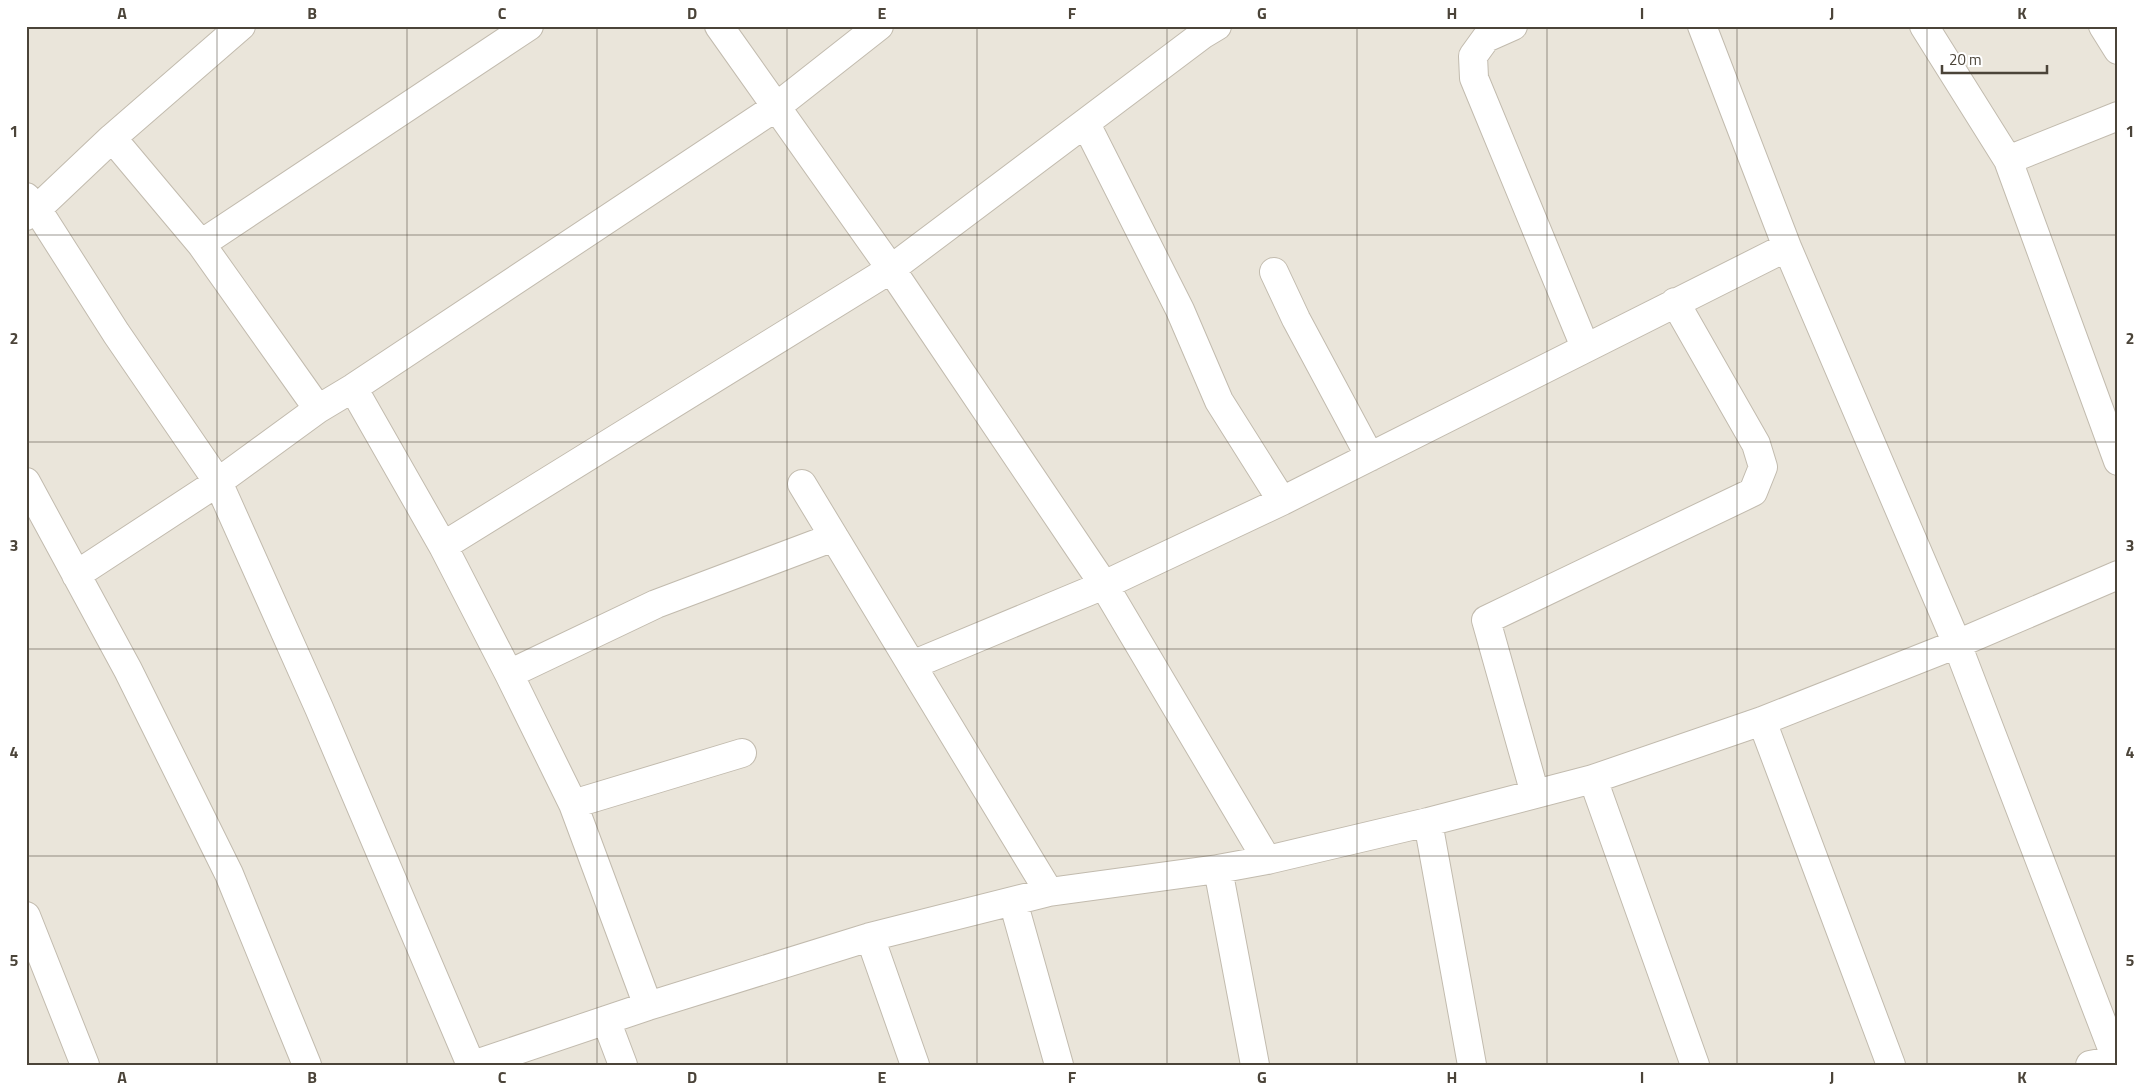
<svg xmlns="http://www.w3.org/2000/svg" width="2144" height="1091" font-family="'Titillium Web',sans-serif">
	<rect width="100%" height="100%" fill="#f6f3ec"/>
	<path fill="#eae5da" d="M26,26h2092v1039h-2092v-843l20,-14 -20,-27z"/>
	<g fill="none" stroke-linecap="round" stroke-linejoin="round">
		<g stroke="#c2bbae" stroke-width="30">
			<path id="minor" d="M719,26l172,243 213,316 163,275
				M1513,26l-27,12 -13,18 1,22 111,269
				M1702,26l85,221 170,397 161,420
				M1924,26l84,134 110,301
				M2103,26l15,24
				M1086,124l94,186 39,91 63,100
				M112,138l89,106 117,165
				M2008,160l110,-44
				M26,197l11,12 79,124 102,149 101,226 152,357
				M26,216l11,-7 75,-71 129,-112
				M201,244l328,-218
				M1274,272l22,47 74,138
				M353,388l90,158 66,128 64,130 75,202
				M26,482l102,188 101,204 78,191
				M802,484l247,408
				M443,546l448,-277 311,-234 15,-9
				M76,575l142,-93 100,-73 35,-21 423,-281 103,-81
				M912,665l192,-80 178,-84 505,-254
				M509,674l147,-70 178,-67
				M1762,721l129,344
				M1593,779l102,286
				M1535,794l-49,-174 267,-128 10,-25 -7,-23 -81,-142
				M573,804l169,-51
				M1428,822l44,243
				M1218,869l37,196
				M1013,901l46,164
				M26,916l59,149
				M870,937l45,128
				M606,1020l17,45
				M473,1065l175,-59 222,-69 179,-45 169,-23 49,-9 161,-38 165,-43 169,-58 195,-77 161,-69
				M2090,1065l26,-5"/>
		</g>
		<use href="#minor" stroke="#fff" stroke-width="28"/>
	</g>
	<path fill="none" stroke="#4b4439" stroke-width="1" stroke-opacity="0.55" d="M217,26v1039M407,26v1039M597,26v1039M787,26v1039M977,26v1039M1167,26v1039M1357,26v1039M1547,26v1039M1737,26v1039M1927,26v1039M26,235h2092M26,442h2092M26,649h2092M26,856h2092"/>
	<rect width="2144" height="1091" fill="none" stroke="#ffffff" stroke-width="55"/>
	<path d="M1942 65v8h105v-8" fill="none" stroke="#4b4439" stroke-width="2.5"/>
	<text x="1949" y="65" font-size="15" fill="#4b4439" stroke="#ffffff" stroke-width="4" paint-order="stroke">20 m</text>
	<rect x="28" y="28" width="2088" height="1036" fill="none" stroke="#4b4439" stroke-width="2"/>
	<g font-size="16" text-anchor="middle" font-weight="bold" fill="#4b4439">
		<text x="122" y="19">A</text>
		<text x="312" y="19">B</text>
		<text x="502" y="19">C</text>
		<text x="692" y="19">D</text>
		<text x="882" y="19">E</text>
		<text x="1072" y="19">F</text>
		<text x="1262" y="19">G</text>
		<text x="1452" y="19">H</text>
		<text x="1642" y="19">I</text>
		<text x="1832" y="19">J</text>
		<text x="2022" y="19">K</text>
		<text x="14" y="137">1</text>
		<text x="2130" y="137">1</text>
		<text x="14" y="344">2</text>
		<text x="2130" y="344">2</text>
		<text x="14" y="551">3</text>
		<text x="2130" y="551">3</text>
		<text x="14" y="758">4</text>
		<text x="2130" y="758">4</text>
		<text x="14" y="966">5</text>
		<text x="2130" y="966">5</text>
		<text x="122" y="1083">A</text>
		<text x="312" y="1083">B</text>
		<text x="502" y="1083">C</text>
		<text x="692" y="1083">D</text>
		<text x="882" y="1083">E</text>
		<text x="1072" y="1083">F</text>
		<text x="1262" y="1083">G</text>
		<text x="1452" y="1083">H</text>
		<text x="1642" y="1083">I</text>
		<text x="1832" y="1083">J</text>
		<text x="2022" y="1083">K</text>
	</g>
</svg>
